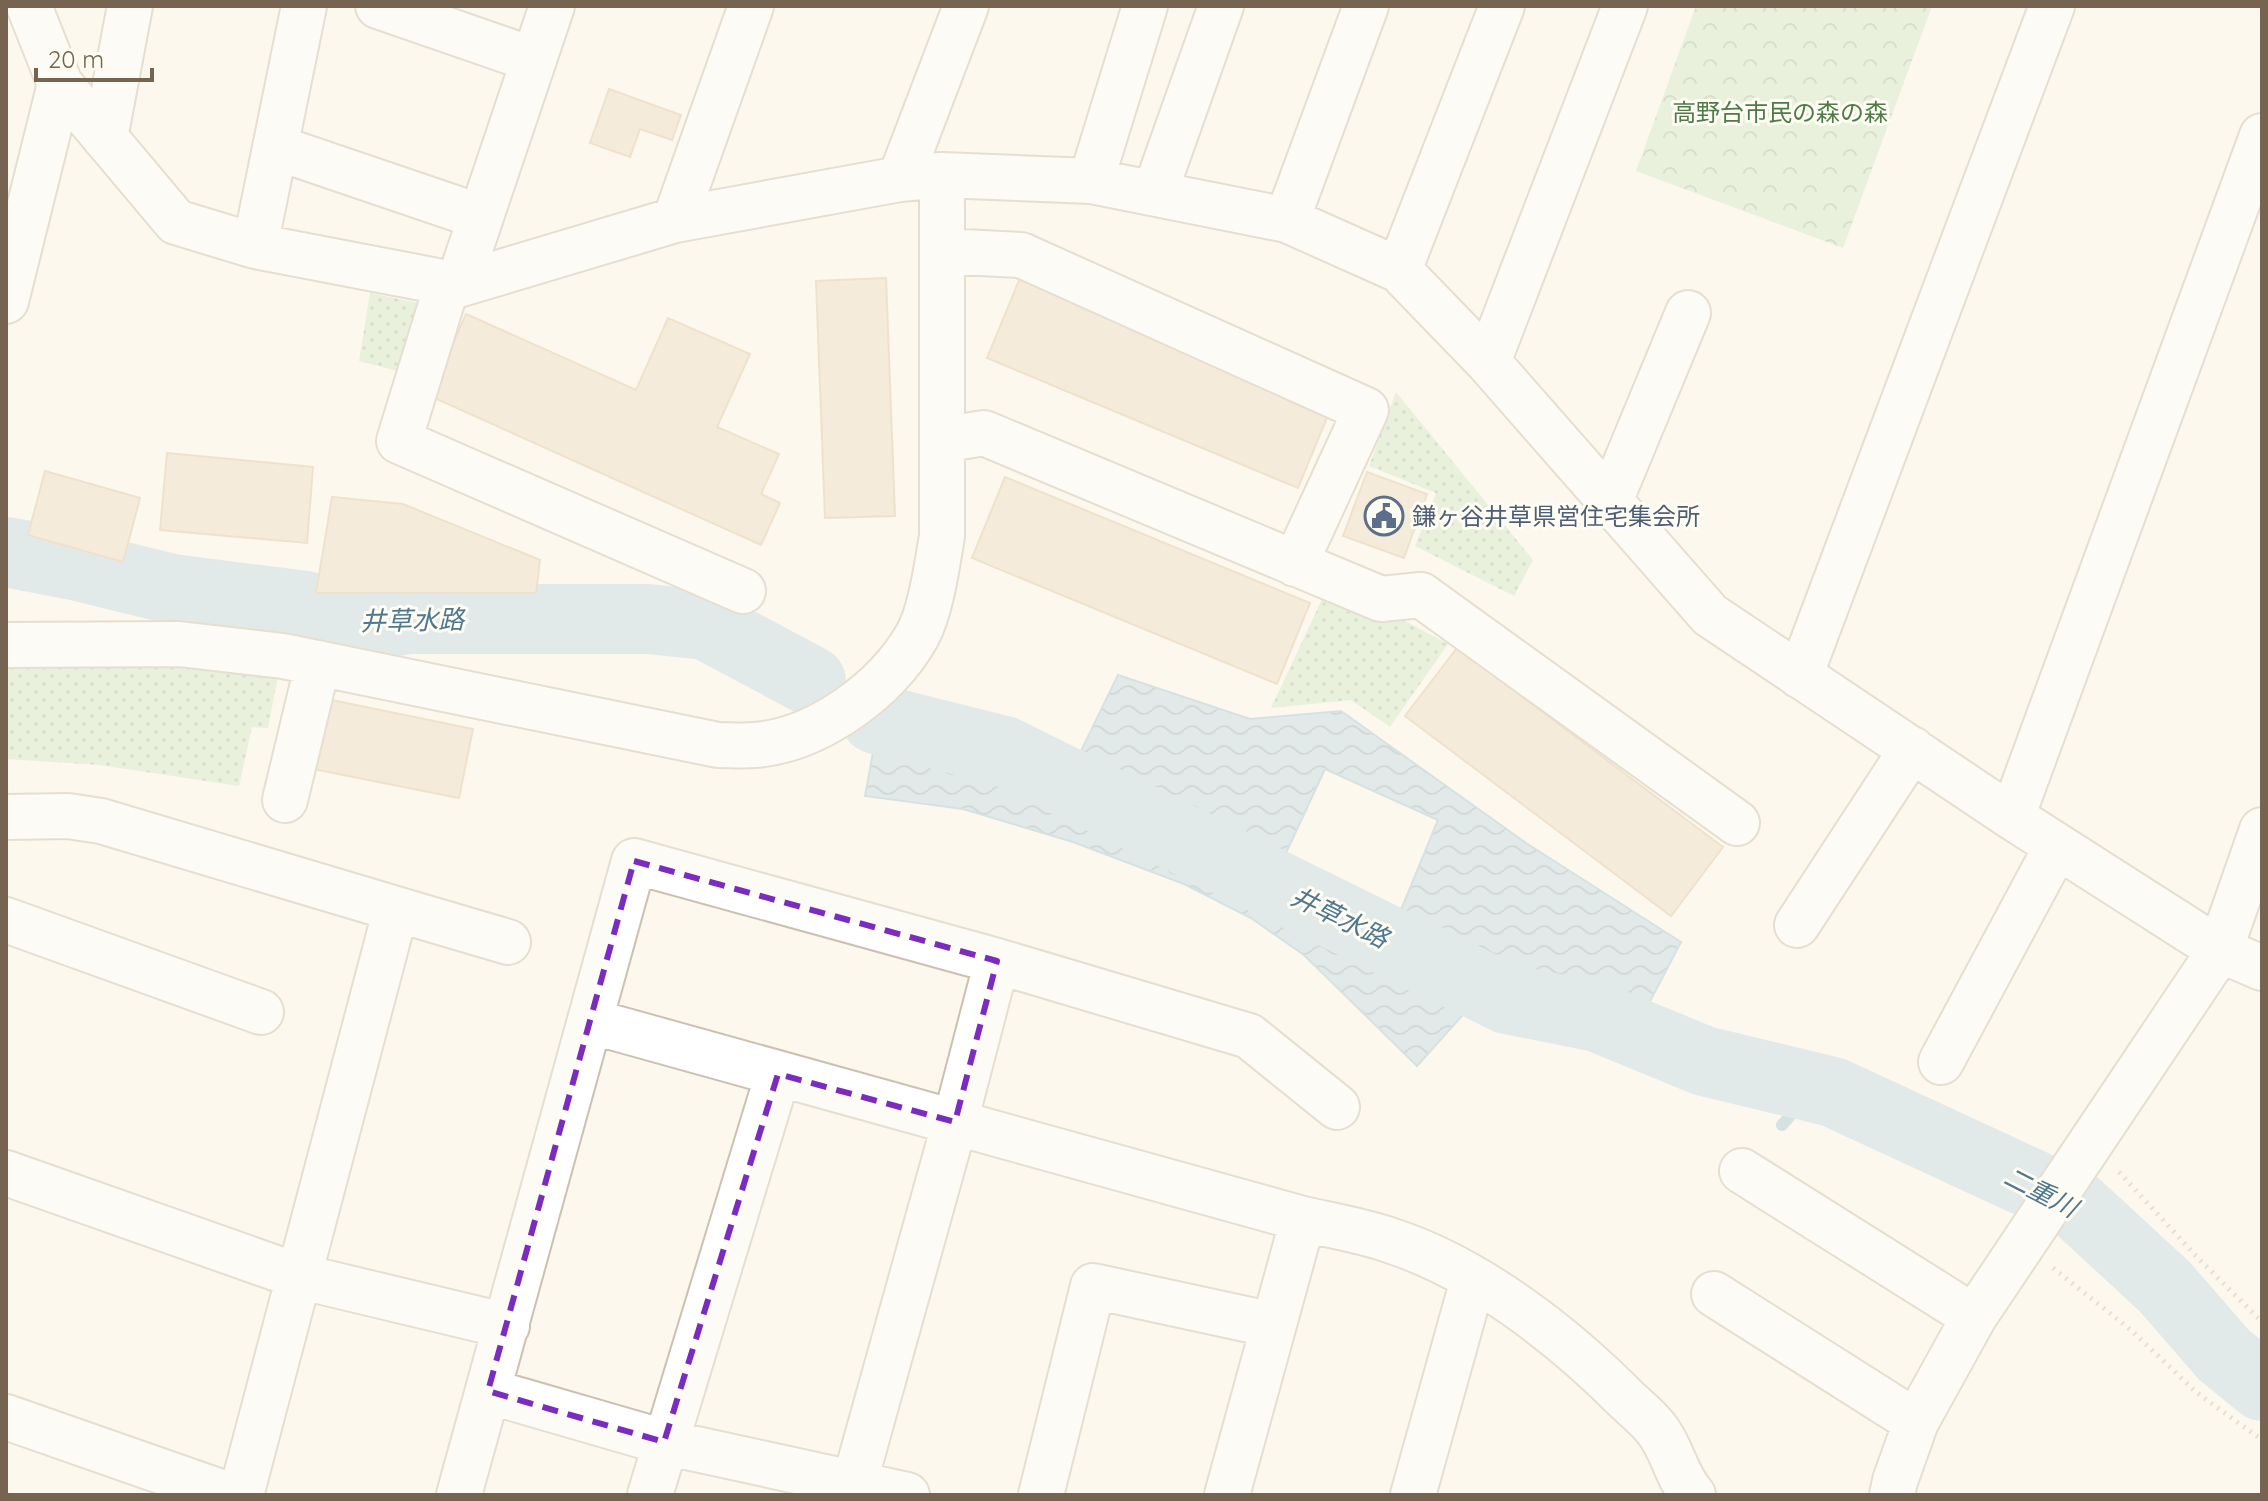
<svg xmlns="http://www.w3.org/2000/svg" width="2268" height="1501" font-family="Quicksand,'Noto Sans JP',sans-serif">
	<defs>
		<pattern id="grass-dots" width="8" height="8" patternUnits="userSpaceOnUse" patternTransform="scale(2)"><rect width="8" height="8" fill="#d2e9cb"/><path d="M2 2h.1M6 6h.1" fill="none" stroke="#afc0a7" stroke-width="1.8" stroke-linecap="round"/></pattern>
		<pattern id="forest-crowns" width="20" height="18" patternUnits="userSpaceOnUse" patternTransform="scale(2)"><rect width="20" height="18" fill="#d2e9cb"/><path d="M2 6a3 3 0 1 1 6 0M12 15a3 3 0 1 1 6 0" fill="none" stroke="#afc0a7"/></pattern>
		<pattern id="water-waves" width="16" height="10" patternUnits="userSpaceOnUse" patternTransform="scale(2)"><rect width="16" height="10" fill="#c2dae5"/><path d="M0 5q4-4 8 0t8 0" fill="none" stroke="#a2b4bc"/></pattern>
	</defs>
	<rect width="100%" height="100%" fill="#fcf8ed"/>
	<path fill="url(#grass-dots)" d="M370,293l53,11 -18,69 -46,-12z
		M1396,392l137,168 -19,36 -99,-50 21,-53 -67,-27z
		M1323,597l67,16 58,31 -58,83 -39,-27 -80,8z
		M143,656l135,20 -10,52 -16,-1 -13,59 -140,-21 -93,-6v-102z"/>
	<path fill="url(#forest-crowns)" d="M1696,6h236l-89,242 -207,-77z"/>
	<path fill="url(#water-waves)" stroke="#a9c7d6" stroke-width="2" d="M1118,675l132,44 91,-8 185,132 155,99 -35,67 -45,-19 -79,-15 -126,-53 42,-102 -113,-51 -44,95 -204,-105z
		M874,747l104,22 29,10 301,154 161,75 -52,58 -113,-111 -53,-37 -67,-34 -111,-42 -110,-33 -98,-13z"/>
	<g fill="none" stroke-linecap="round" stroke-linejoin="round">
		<path stroke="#a9c7d6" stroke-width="12" d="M1782,1125l33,-38"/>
		<path stroke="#c2dae5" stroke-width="70" d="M6,552l68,13 98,24 134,17 55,20 48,-7h239l58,6 105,56
			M876,719l128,32 503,248 90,18 107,44 129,31 242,112 90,83 59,68 38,31"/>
	</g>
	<path fill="#eddcc4" stroke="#e1c7a7" stroke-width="2" d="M609,89l72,26 -9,25 -32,-11 -10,28 -40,-14z
		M886,278l9,238 -70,2 -9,-237z
		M1020,278l311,130 -33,80 -311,-130z
		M466,314l170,76 32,-72 82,36 -33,73 62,27 -18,40 19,9 -19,42 -331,-149z
		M167,453l146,14 -6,76 -147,-13z
		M45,471l95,27 -17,64 -95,-27z
		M1367,472l60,22 -23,64 -61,-22z
		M1005,477l305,126 -33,81 -305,-126z
		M332,497l71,7 137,56 -4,33h-220z
		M1457,648l266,199 -52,69 -266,-200z
		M317,697l156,32 -14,69 -156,-31z"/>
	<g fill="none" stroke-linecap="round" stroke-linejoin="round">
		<g stroke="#ccc1b0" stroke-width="48">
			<path id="minor" d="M29,6l31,78 116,138 79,24 203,39 217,-65 225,-41 42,-4 149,6 196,39 112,50 89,92 222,253 302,202 208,133 42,18
				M378,6l156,54
				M105,138l25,-132
				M275,147l206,70
				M900,179l66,-173
				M1091,181l54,-175
				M1155,192l66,-186
				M675,220l76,-214
				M1287,220l79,-214
				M255,246l49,-240
				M942,251l79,4 345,155 -71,154
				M1399,270l103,-264
				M448,282l-49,159 344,150
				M458,285l94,-279
				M6,301l54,-217
				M1488,362l137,-356
				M942,440l42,-7 397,166 40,-4 316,228
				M1610,501l78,-188
				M6,645l173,-1 104,12 435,89c12,0 25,1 37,0 63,-5 131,-55 162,-109 14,-25 20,-71 25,-100v-361
				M1800,676l252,-670
				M285,800l33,-137
				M6,817l62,-1 33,5 295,88 -155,586
				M2012,817l250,-681
				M396,909l112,33
				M6,920l255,92
				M1797,925l115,-176
				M997,961l252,75 88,71
				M590,1021l713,198c30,7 61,12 89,22 86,28 173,96 236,160 10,9 22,19 30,30 15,20 18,45 35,64
				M1941,1062l116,-216
				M1742,1171l232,146
				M6,1173l292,103 209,50
				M1714,1294l202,128
				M488,1391l176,51 243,53
				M6,1417l223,78
				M459,1495l175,-634 363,100 -42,161 -104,373
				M650,1495l128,-421
				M1041,1495l52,-209 180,39
				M1227,1495l76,-276
				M1413,1495l60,-215
				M1892,1495l3,-14 21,-59 58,-105 246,-367 42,-120"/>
		</g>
		<path stroke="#d5c1a8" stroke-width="5" stroke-dasharray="2 6" stroke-linecap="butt" d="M2119,1172l77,84 66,66
			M2053,1268l79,63 64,61 66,48"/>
		<use href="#minor" stroke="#fff" stroke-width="44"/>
	</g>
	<path d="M0 0H2268V1501H0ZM634,861l363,100 -42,161 -177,-48 -114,368 -176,-51z" fill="#fcf8ed" fill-opacity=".55" fill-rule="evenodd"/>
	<path fill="none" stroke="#7b2cbf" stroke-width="6" stroke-dasharray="16 10" stroke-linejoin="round" d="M634,861l363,100 -42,161 -177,-48 -114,368 -176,-51z"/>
	<defs>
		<g id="civic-ring" transform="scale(2)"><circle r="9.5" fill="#fefcf3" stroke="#5c6f8a" stroke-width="1.5"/><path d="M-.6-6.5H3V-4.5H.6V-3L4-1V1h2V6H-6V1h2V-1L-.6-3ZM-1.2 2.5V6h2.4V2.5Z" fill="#5c6f8a"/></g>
	</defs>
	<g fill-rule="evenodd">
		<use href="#civic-ring" x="1384" y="516"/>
	</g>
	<g text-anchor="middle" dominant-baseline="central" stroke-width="6" stroke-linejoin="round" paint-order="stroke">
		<g font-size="24" fill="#4f7b49" stroke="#fefcf3">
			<text x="1780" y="112">高野台市民の森の森</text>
		</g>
		<g font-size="24" fill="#4e5e75" stroke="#fefcf3" text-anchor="start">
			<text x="1412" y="516">鎌ヶ谷井草県営住宅集会所</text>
		</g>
		<g font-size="26" font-style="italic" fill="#4e788f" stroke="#fefcf3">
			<text transform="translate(412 620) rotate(-1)">井草水路</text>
			<text transform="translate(1340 917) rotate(26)">井草水路</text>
			<text transform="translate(2041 1192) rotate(27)">二重川</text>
		</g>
	</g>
	<rect width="2268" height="1501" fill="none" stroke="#776450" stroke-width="16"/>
	<path d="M36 68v12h116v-12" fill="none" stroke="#776450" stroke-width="4"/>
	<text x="48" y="68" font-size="24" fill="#776450" stroke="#fefcf3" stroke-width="6" paint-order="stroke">20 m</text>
</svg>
